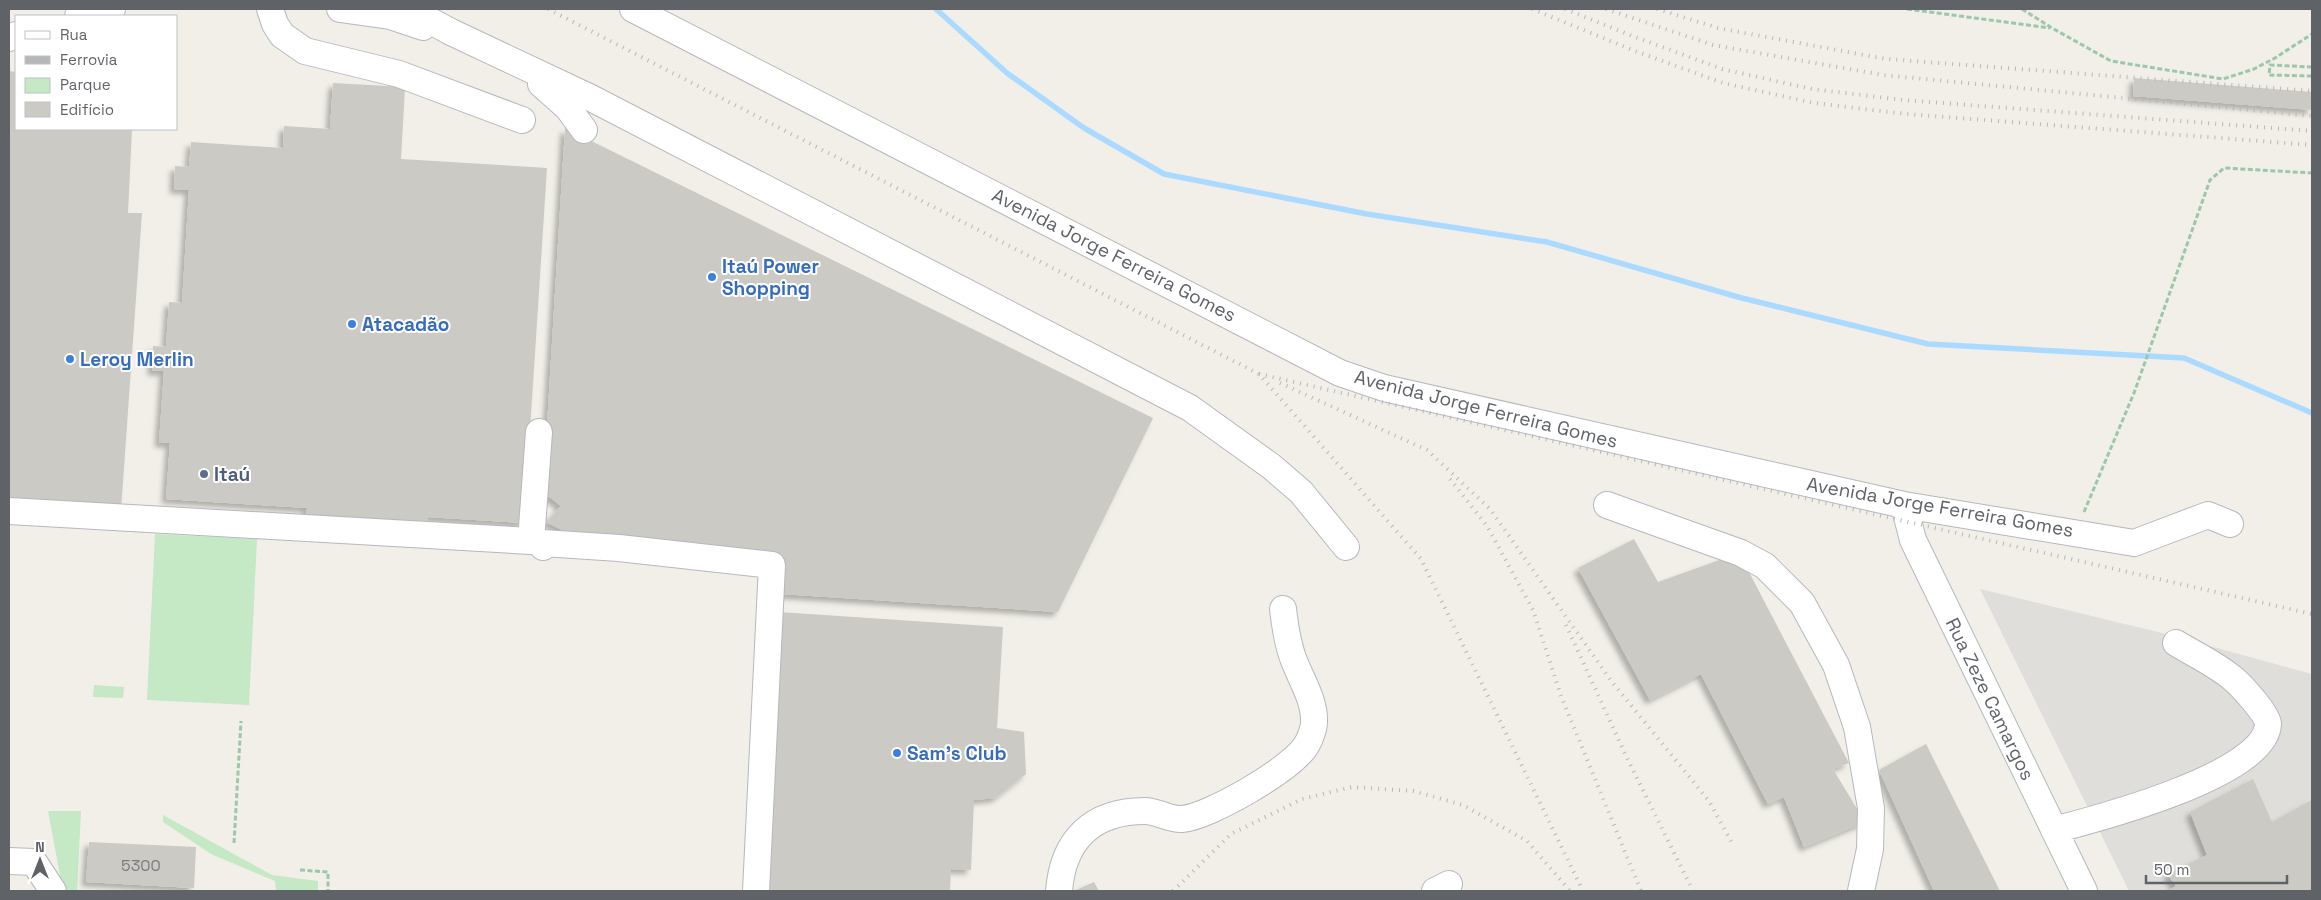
<svg xmlns="http://www.w3.org/2000/svg" width="2321" height="900" font-family="'Space Grotesk',sans-serif">
	<defs>
		<filter id="shadow"><feDropShadow dx="-4.5" dy="4.5" stdDeviation="2.5" flood-color="#0004"/></filter>
	</defs>
	<rect width="100%" height="100%" fill="#f1efe8"/>
	<path fill="#e0deda" d="M1980,589l182,44 150,41v217h-183z"/>
	<path fill="#c5e8c5" d="M155,534l102,5 -8,166 -102,-5z
		M94,685l30,2 -1,11 -30,-1z
		M48,811h33l-4,80h-14z
		M163,815l109,60 46,6v10h-42l-1,-10 -64,-27 -48,-32z"/>
	<g fill="none" stroke-linecap="round" stroke-linejoin="round">
		<path stroke="#aadaff" stroke-width="5.5" d="M936,9l71,64 77,55 80,46 203,40 180,28 191,55 190,47 256,14 128,55"/>
	</g>
	<path fill="#cccac5" filter="url(#shadow)" d="M9,71l7,1v57h116l-4,84h14l-21,297 -112,-5z
		M2134,78l178,14v18l-179,-14z
		M333,83l72,4 -4,72 146,9 -23,355 -96,-6 -1,13 -121,-8 1,-14 -141,-9 4,-56h-11l5,-72h-12l1,-25 13,1 3,-45 13,1 7,-113 -15,-1 1,-23 14,1 2,-25 92,6 1,-22 46,3z
		M565,128l588,290 -95,194 -277,-18 3,-30 -185,-23 -10,-8h-21l-22,-11 15,-16 -18,-14z
		M1634,539l24,43 81,-29 110,210 -16,6 32,53 -61,25 -20,-50 -16,7 -67,-130 -51,26 -72,-132z
		M779,612l224,15 -6,101 27,4 2,42 -30,24 -22,2 -3,70 -20,-1 -1,22h-189z
		M1926,744l74,147h-66l-55,-121z
		M2253,779l19,43 40,-22v91h-145l9,-5 -9,-12 40,-19 -17,-43z
		M89,842l107,5 -2,41 -108,-6z
		M1094,882l5,9h-25z"/>
	<g fill="none" stroke-linecap="round" stroke-linejoin="round">
		<g stroke="#b5b8bc" stroke-width="28">
			<path id="minor" d="M270,9l5,15 7,11 23,16 94,23 123,46
				M340,9l50,7 33,11
				M408,9l43,23 140,66 599,310 82,59 29,25 45,55
				M633,9l707,364 44,15 520,117 230,38 74,-28 22,9
				M78,16l34,-7
				M9,38l7,-3
				M541,84l27,24 16,22
				M1607,505l134,48 24,13 37,37 34,62 21,62 14,81 -1,41 -9,42
				M1904,505l9,35 171,351
				M9,511l522,30 12,2v4
				M531,541l8,-109
				M543,543l76,5 153,17 -16,326
				M2054,830c42,-11 212,-55 214,-106 0,-10 -29,-41 -37,-47 -16,-13 -37,-23 -55,-34
				M9,861l25,1 19,29
				M1059,891c4,-51 33,-80 86,-80 12,0 25,9 37,8 27,-2 112,-51 125,-75 3,-5 7,-16 7,-22 1,-22 -14,-44 -21,-64 -6,-16 -8,-32 -10,-49
				M1435,891l14,-7"/>
		</g>
		<path stroke="#9cc7a9" stroke-width="3" stroke-dasharray="5 2.5" stroke-linecap="butt" d="M1907,9l143,19
			M2022,9l30,19 59,33 112,18 31,-10 21,-11 37,-24
			M2312,67l-42,-2 -1,10 43,1
			M2084,512l50,-119 76,-213 14,-12 88,5
			M234,843l7,-122
			M300,870l28,2v19"/>
		<use href="#minor" stroke="#fff" stroke-width="26"/>
		<path stroke="#b6b7b8" stroke-width="4" stroke-dasharray="1 6" stroke-linecap="butt" d="M548,9l711,365 162,185 162,332
			M1532,9l103,42 88,32 91,20 92,11 406,31
			M1565,9l70,28 87,32 90,20 91,11 409,31
			M1606,9l107,36 170,30 429,41
			M1657,9l61,19 168,31 426,32
			M1259,374l1053,240
			M1280,383l147,67 63,59 122,173 97,119 24,44
			M1450,479l37,47 46,84 28,86 80,195
			M1566,625l61,133 66,133
			M1173,891l58,-57 71,-35 50,-12 61,4 50,14 64,36 43,50"/>
	</g>
	<g fill="#3f7fe0" stroke="#fff" stroke-width="2">
		<circle cx="712" cy="277" r="5"/>
		<circle cx="352" cy="324" r="5"/>
		<circle cx="70" cy="359" r="5"/>
		<circle cx="897" cy="753" r="5"/>
	</g>
	<circle fill="#5c6f8a" stroke="#fff" stroke-width="2" cx="204" cy="474" r="5"/>
	<g text-anchor="middle" dominant-baseline="central" stroke-width="4" stroke-linejoin="round" paint-order="stroke">
		<g font-size="16" fill="#7a7d7f">
			<text x="141" y="865">5300</text>
		</g>
		<g font-size="19" fill="#5f6368" stroke="#fff">
			<text transform="translate(1114 255) rotate(27)">Avenida Jorge Ferreira Gomes</text>
			<text transform="translate(1486 409) rotate(14)">Avenida Jorge Ferreira Gomes</text>
			<text transform="translate(1940 507) rotate(10)">Avenida Jorge Ferreira Gomes</text>
			<text transform="translate(1990 699) rotate(64)">Rua Zeze Camargos</text>
		</g>
		<g font-size="19" font-weight="bold" fill="#366cbe" stroke="#fff" text-anchor="start">
			<text x="722" y="266">Itaú Power<tspan x="722" dy="22">Shopping</tspan></text>
			<text x="362" y="324">Atacadão</text>
			<text x="80" y="359">Leroy Merlin</text>
			<text x="907" y="753">Sam's Club</text>
		</g>
		<g font-size="19" font-weight="bold" fill="#4e5e75" stroke="#fff" text-anchor="start">
			<text x="214" y="474">Itaú</text>
		</g>
	</g>
	<rect width="2321" height="900" fill="none" stroke="#5f6368" stroke-width="20"/>
	<rect x="15" y="15" width="162" height="115" fill="#ffffff" stroke="#bfc1c3"/>
	<rect x="25" y="31" width="25" height="8" fill="#ffffff" stroke="#bfc1c3"/>
	<text x="60" y="40" font-size="15" fill="#5f6368">Rua</text>
	<rect x="25" y="56" width="25" height="8" fill="#b6b7b8" stroke="#bfc1c3"/>
	<text x="60" y="65" font-size="15" fill="#5f6368">Ferrovia</text>
	<rect x="25" y="78" width="25" height="15" fill="#c5e8c5" stroke="#bfc1c3"/>
	<text x="60" y="90" font-size="15" fill="#5f6368">Parque</text>
	<rect x="25" y="102" width="25" height="15" fill="#cccac5" stroke="#bfc1c3"/>
	<text x="60" y="115" font-size="15" fill="#5f6368">Edifício</text>
	<g transform="translate(40 860)" stroke="#ffffff" stroke-width="4" paint-order="stroke">
	<path d="M0-4L9 19L0 12L-9 19Z" fill="#5f6368"/>
	<text y="-8" font-size="14" font-weight="bold" text-anchor="middle" fill="#5f6368">N</text>
	</g>
	<path d="M2146 875v8h141v-8" fill="none" stroke="#5f6368" stroke-width="2.5"/>
	<text x="2154" y="875" font-size="15" fill="#5f6368" stroke="#ffffff" stroke-width="4" paint-order="stroke">50 m</text>
</svg>
